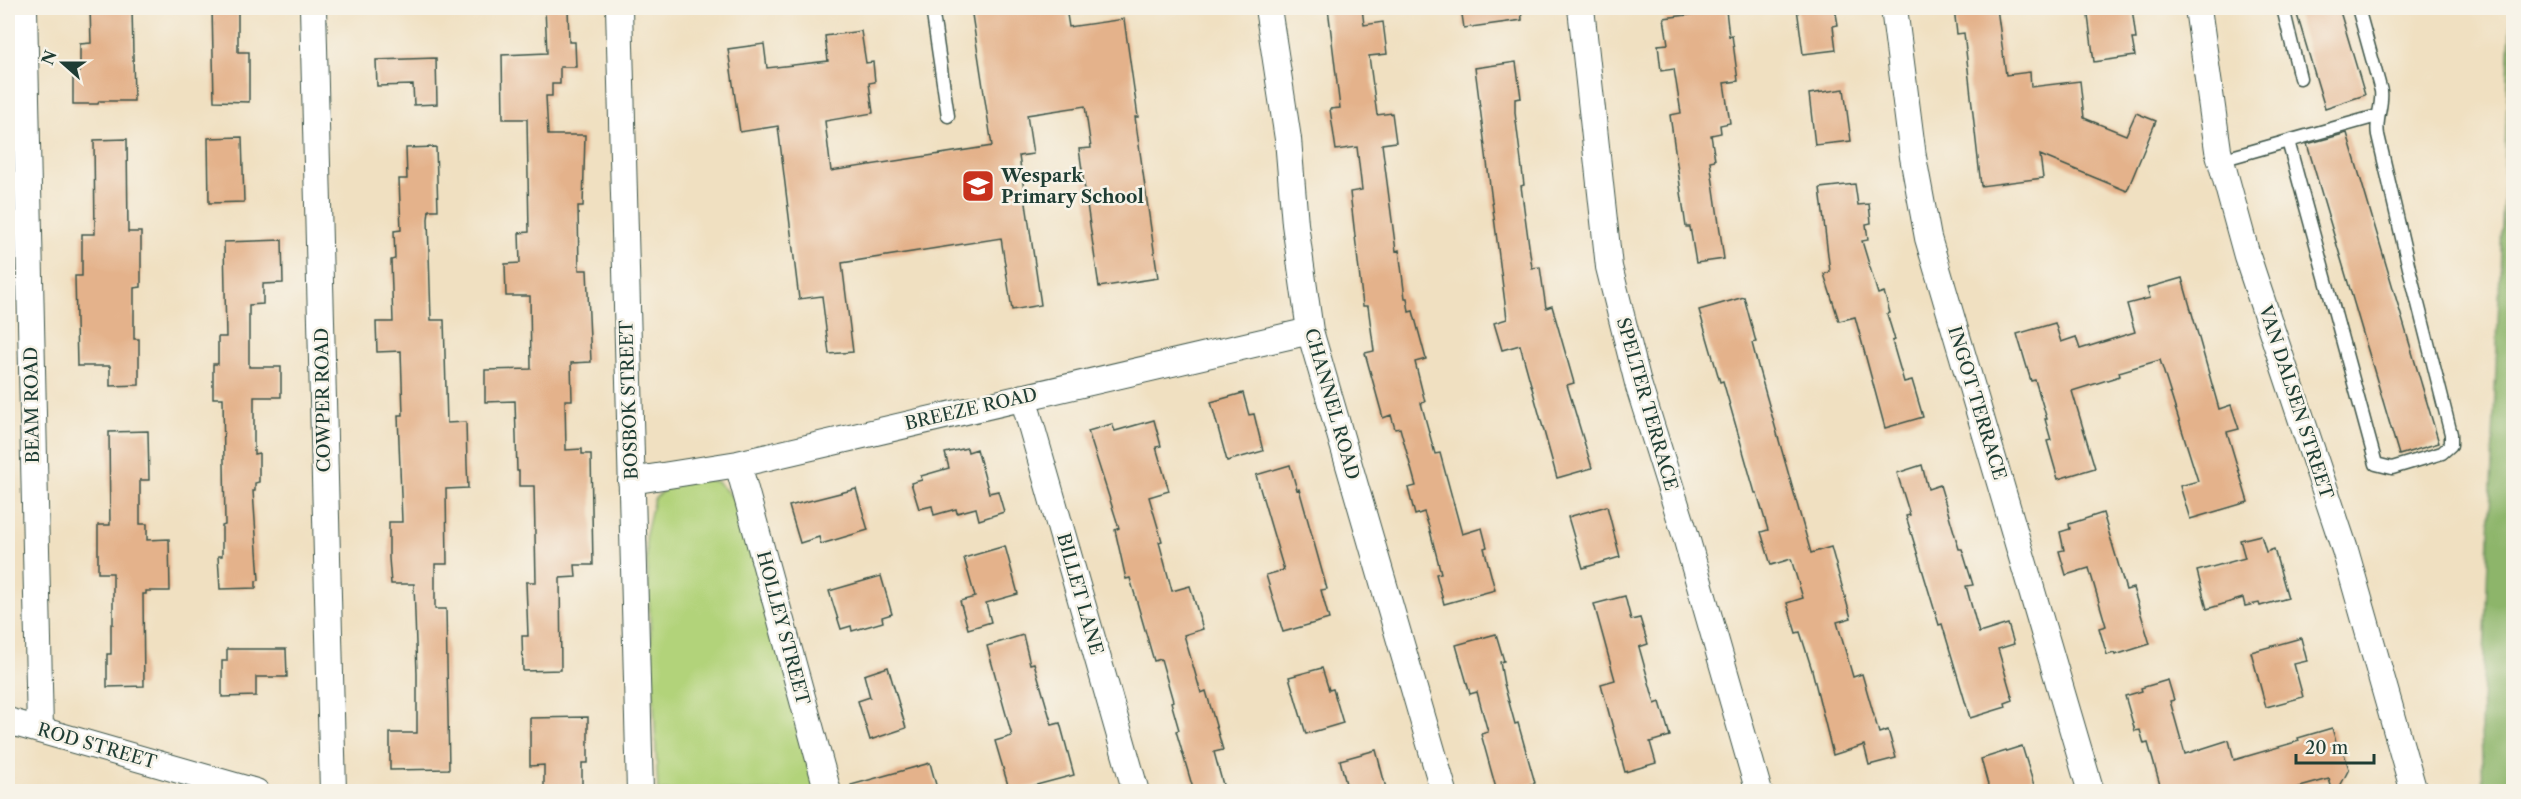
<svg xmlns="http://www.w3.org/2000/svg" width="2521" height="799" font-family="'Libre Caslon Text',serif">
	<rect width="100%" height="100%" fill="#f7f3e8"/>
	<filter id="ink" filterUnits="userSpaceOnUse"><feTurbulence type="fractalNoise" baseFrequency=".0167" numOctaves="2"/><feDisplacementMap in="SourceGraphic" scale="12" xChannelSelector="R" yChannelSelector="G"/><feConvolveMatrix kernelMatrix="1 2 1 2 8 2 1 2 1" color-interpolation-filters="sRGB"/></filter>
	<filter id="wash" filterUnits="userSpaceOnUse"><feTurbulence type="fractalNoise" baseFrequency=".008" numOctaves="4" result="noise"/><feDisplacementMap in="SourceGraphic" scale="24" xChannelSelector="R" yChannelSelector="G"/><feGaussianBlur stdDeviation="1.35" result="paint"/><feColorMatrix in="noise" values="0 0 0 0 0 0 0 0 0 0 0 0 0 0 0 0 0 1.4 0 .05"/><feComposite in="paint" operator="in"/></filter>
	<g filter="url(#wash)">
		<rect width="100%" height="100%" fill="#f0e0c1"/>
		<path fill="#b2d37a" stroke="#688857" stroke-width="1.5" d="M697,477l20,5 25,24 79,285h-163l-12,-257 8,-35 20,-18z"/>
		<path fill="#8db56a" stroke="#56794f" stroke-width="1.5" d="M2511,8h3v783l-31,1 -2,-64z"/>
		<g id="blocks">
			<path fill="#e4b28b" d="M90,8h42l2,93h-35l-1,3h-25v-32h7v-28l11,-1z
				M212,8h26v44h11v50l-35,-1z
				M545,8h23l1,34h6l1,25h-16v17h-8v12h-6l2,39h37l-2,71h-5l1,64h8l4,92 -20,1 1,37h-7l1,50 16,-1v5h9l2,111h-18l1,12 -16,1 1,92 -38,1 -1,-35h6l-2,-54h10l-2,-96h-15v-15h-2l-2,-70 -30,1v-32l46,-1 -1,-73h-24l-1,-32 15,-1 -1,-30 10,-1 -2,-113h-24l-1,-64 45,-2z
				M971,8h95l3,19 55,-8 14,98h-3l23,161 -59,9 -20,-138 12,-1 -6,-42 -58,9 6,39 -14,2 22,149 -29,5 -11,-72 -159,25 11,89 -24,2 -7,-58 -23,3 -21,-173 -38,6 -12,-83 36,-5 3,24 61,-7 -3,-25 36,-5 5,32 7,-1 2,20 -6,1 4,30 -48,8 6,50 161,-25z
				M1328,8h34l2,17 19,-3 4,32 -18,2 8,59 15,-2 4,29 -14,2 14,107 3,-1 6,48h2l2,14 4,-1 13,48 -11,3 10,40 -4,1 14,51 5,-1 22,81 20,-6 5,19 -3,1 11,42 -51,14 -8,-30 5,-1 -12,-46 -5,-15 -9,3 -7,-27 8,-2 -16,-58 -5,1 -4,-14 -8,3 -18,-65 9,-2 -6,-45h-5l-13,-114 12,-2 -5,-43 -21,3 -6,-41 10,-1z
				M1461,8h60l1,12 -58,8z
				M1797,8h38l3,17 -5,1 3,24 -33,4z
				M1954,8h43l9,67 24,-3 1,15 49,-6 4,37 42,17 10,-22 20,8 -29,70 -87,-36 3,23 -62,8 -17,-153 -7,1z
				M2087,8h45l4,31h-4l3,17 -41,6z
				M2295,8h44l26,87 -40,13z
				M1726,10l3,26 3,-1 6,46 -14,2 6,40 -10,2 1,8 -10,2 4,25 -5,1 14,98 -28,4 -6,-36h-4l-16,-112 11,-2 -7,-44 -13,2 -3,-26 10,-1 -4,-26z
				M436,58l1,46 -23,1 -1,-20 -36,1 -1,-26z
				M1516,62l5,36 -6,1v14l9,72 -3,1 11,82 8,-1 6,41 6,-2 22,77 -7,2 25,83 -35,10 -37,-133 -18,5 -8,-27 13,-4 -32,-251z
				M1844,89l7,52 -36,4 -6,-51z
				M2347,133l92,310 -40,12 -92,-311z
				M242,137l2,65 -35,1 -1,-65z
				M127,139l1,93h13v55l-7,1v51h5v46l-29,1v-20h-33l-2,-90h7v-42h13l-1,-94z
				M436,147l2,63h-9l-1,9 3,101h13l3,103 19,-1 1,43 1,23 -22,1 1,75h-12v45h11l3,160 -59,1v-37h27v-59l-3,-90h-23l-2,-26v-36h13l-4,-107h5l-2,-64 -24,1 -1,-30h17l-2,-62 4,-1 -1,-28 7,-1 -2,-51h8l-1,-31z
				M1855,184l3,21 11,-1 2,19 -5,1 2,16 -6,1 16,53 6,-2 6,21 -3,1 8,26 -3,1 12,41 8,-2 11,37 -38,11 -30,-111 -16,4 -15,-47 6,-2 -10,-84z
				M282,240l1,43 -20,1v20l-14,1v62h32v30h-27v57l5,-1v29l-4,1v8h-2l6,89 -3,1v7l-36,1 -2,-33h4v-30l3,-1 -2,-127h-10v-34h5v-27h8l-2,-95z
				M2182,278l37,131 12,-4 8,24 -12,3 21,70 -58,17 -10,-33 18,-5 -38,-121 -41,12 1,4 -48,15 23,77 -37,11 -11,-38 4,-1 -6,-21h2l-12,-39 -4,1 -14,-47 38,-11 6,19 15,-5 4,12 55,-17 -8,-28 23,-6 -3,-10z
				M1744,297l12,45 -4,1 7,27 52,183 20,-6 20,71 -14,4 16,55 9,-3 17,59 9,-3 8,28 -27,7 -5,-20 -31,10 -21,-85 -12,-38 -4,1 -9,-30 16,-5 -12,-39 -20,6 -10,-33 7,-2 -11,-37h-2l-32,-112 -3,1 -21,-72z
				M1243,393l6,22 5,-1 9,37 -36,10 -16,-59z
				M1154,420l7,26 -5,1 13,44 -20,6 13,44 -3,1 13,49 18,-5 13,43 -19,6 17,58 5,-2 17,59 -9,2 11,40h-31l-18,-61 3,-1 -8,-28 2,-1 -12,-42 -7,2 -24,-83 -4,1 -11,-49 4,-2 -31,-97 24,-7 3,7z
				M148,431l1,49h-9v44h7v16l22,-1 1,52h-24v3h-3l1,92 -37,1v-33h4v-30h2v-51h-15v-48h12l-1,-93z
				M967,448l1,4 9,-3 12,44 9,-2 6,21 -25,8 -3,-12 -19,5 -1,-4 -22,6 -2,-9 -13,3 -8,-26 11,-3 -1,-4 28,-8 -4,-15z
				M1290,465l7,25 2,-1 28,100 -6,1 8,29 -46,13 -17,-57 18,-5 -28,-95z
				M1922,465l6,24 12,-4 19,64h3l11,36 -7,1 13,47 29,-9 6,20 -16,5 15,51 -8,3 1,4 -36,11 -28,-94 -3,1 -33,-109 4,-1 -13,-42z
				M856,489l12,41 -47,14 -2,-7 -19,6 -11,-37z
				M1607,506l13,51 -37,11 -15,-51z
				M2103,513l23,77 7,-2 17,56 -35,11 -1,-2 -7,2 -8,-27 7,-2 -17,-58 -23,7 -7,-24 5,-1 -4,-18 10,-3 -1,-5z
				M2261,535l5,17 8,-3 14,49 -28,8 -1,-3 -14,3 -2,-8 -36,11 -10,-38 48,-13 -5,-18z
				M1005,546l13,48 -32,9 5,19 -23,7 -8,-28 15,-4 -11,-39z
				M881,576l11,38 -10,3 1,5 -31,9 -1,-5 -10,3 -12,-38z
				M1625,596l6,24 9,-2 8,26 -9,3 16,57 5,-2 10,34 -20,6 6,21 -31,9 -24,-88 14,-4 -21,-76z
				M1496,634l8,27 -4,1 4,22 11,40 3,-1 17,60 -32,9h-6l-16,-58 7,-2 -11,-40 -7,2 -14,-49z
				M1023,635l7,29 4,-1 18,62 8,-2 14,52 -64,17 -15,-51 17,-5 -25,-90z
				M2301,638l6,23 -13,3 9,33 -37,10 -15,-55z
				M227,649h59l1,28h-31v19l-34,1v-36h5z
				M888,667l18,61 -36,12 -12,-39 12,-4 -6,-22z
				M1322,668l7,22 4,-1 10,34 -37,11 -17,-57z
				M2168,680l6,20 -4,1 15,53 44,-14 5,20 65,-19 -1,-3 34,-10 5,17 4,-1 8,25 -12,23h-4l-4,-13 -47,13h-120l-14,-49 -4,1 -4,-14 -5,1 -10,-35 17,-5 -1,-3z
				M588,717v46h-6v29h-38v-27l-14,1v-48z
				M2022,746l14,46h-46l-9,-33z
				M1376,750l11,42h-39l-8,-32z
				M930,763l8,29h-86l-1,-7z"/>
		</g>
	</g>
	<g filter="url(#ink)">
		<use href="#blocks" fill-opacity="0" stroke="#3e5549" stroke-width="1.5"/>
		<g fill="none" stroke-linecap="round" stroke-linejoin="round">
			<g stroke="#3e5549" stroke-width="15">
				<path id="service" d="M932,8l16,108
					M2283,8l17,70
					M2288,141l88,323 16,4 50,-15 9,-8v-11l-42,-166 -31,-133c-3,-16 5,-29 3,-44l-23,-83
					M2221,160l156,-44"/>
			</g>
			<g stroke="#3e5549" stroke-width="28">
				<path id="minor" d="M24,8l16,722
					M313,8l20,784
					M619,8l21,784
					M1268,8l20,131 7,85 15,107 134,461
					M1581,8l28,259 30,120 47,150 73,255
					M1894,8l19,149 15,81 163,554
					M2198,8l20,142 29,106 98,294 69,242
					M1023,397l113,395
					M738,464l90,328
					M631,481l107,-17 572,-133
					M8,721l248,71"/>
			</g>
			<use href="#service" stroke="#fff" stroke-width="12"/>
			<use href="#minor" stroke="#fff" stroke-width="26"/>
		</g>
	</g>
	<defs>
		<g id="school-square" transform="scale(1.725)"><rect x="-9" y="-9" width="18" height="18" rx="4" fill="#c8321e" stroke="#f7f3e8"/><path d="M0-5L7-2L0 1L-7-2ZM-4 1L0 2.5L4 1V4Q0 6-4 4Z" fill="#fff"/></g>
	</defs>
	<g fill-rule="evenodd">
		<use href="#school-square" x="978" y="186"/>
	</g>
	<g text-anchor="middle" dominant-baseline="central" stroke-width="5" stroke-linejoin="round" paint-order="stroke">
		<g font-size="18" font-weight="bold" fill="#1f3d34" stroke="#f7f3e8" text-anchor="start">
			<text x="1001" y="176">Wespark<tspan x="1001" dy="21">Primary School</tspan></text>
		</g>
		<g font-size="18" fill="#1f3d34" stroke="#f7f3e8">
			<text transform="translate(323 400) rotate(-91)">COWPER ROAD</text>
			<text transform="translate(629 400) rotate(-92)">BOSBOK STREET</text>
			<text transform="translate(2296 402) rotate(72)">VAN DALSEN STREET</text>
			<text transform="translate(1977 403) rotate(73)">INGOT TERRACE</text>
			<text transform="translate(1332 404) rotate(74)">CHANNEL ROAD</text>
			<text transform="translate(1647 404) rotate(74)">SPELTER TERRACE</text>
			<text transform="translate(32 405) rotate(-91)">BEAM ROAD</text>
			<text transform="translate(971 409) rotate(-13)">BREEZE ROAD</text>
			<text transform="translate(1080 594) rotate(74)">BILLET LANE</text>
			<text transform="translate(783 628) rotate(75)">HOLLEY STREET</text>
			<text transform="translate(97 746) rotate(16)">ROD STREET</text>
		</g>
	</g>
	<rect width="2521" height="799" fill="none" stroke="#f7f3e8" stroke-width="30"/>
	<g transform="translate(63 63) rotate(291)" stroke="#f7f3e8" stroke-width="4.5" paint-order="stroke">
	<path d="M0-4.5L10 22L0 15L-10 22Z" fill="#1f3d34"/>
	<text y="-9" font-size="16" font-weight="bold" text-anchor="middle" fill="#1f3d34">N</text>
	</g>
	<path d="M2296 754v9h78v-9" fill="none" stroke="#1f3d34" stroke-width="3"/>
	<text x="2305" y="754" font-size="18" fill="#1f3d34" stroke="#f7f3e8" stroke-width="4.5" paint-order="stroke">20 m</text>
</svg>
